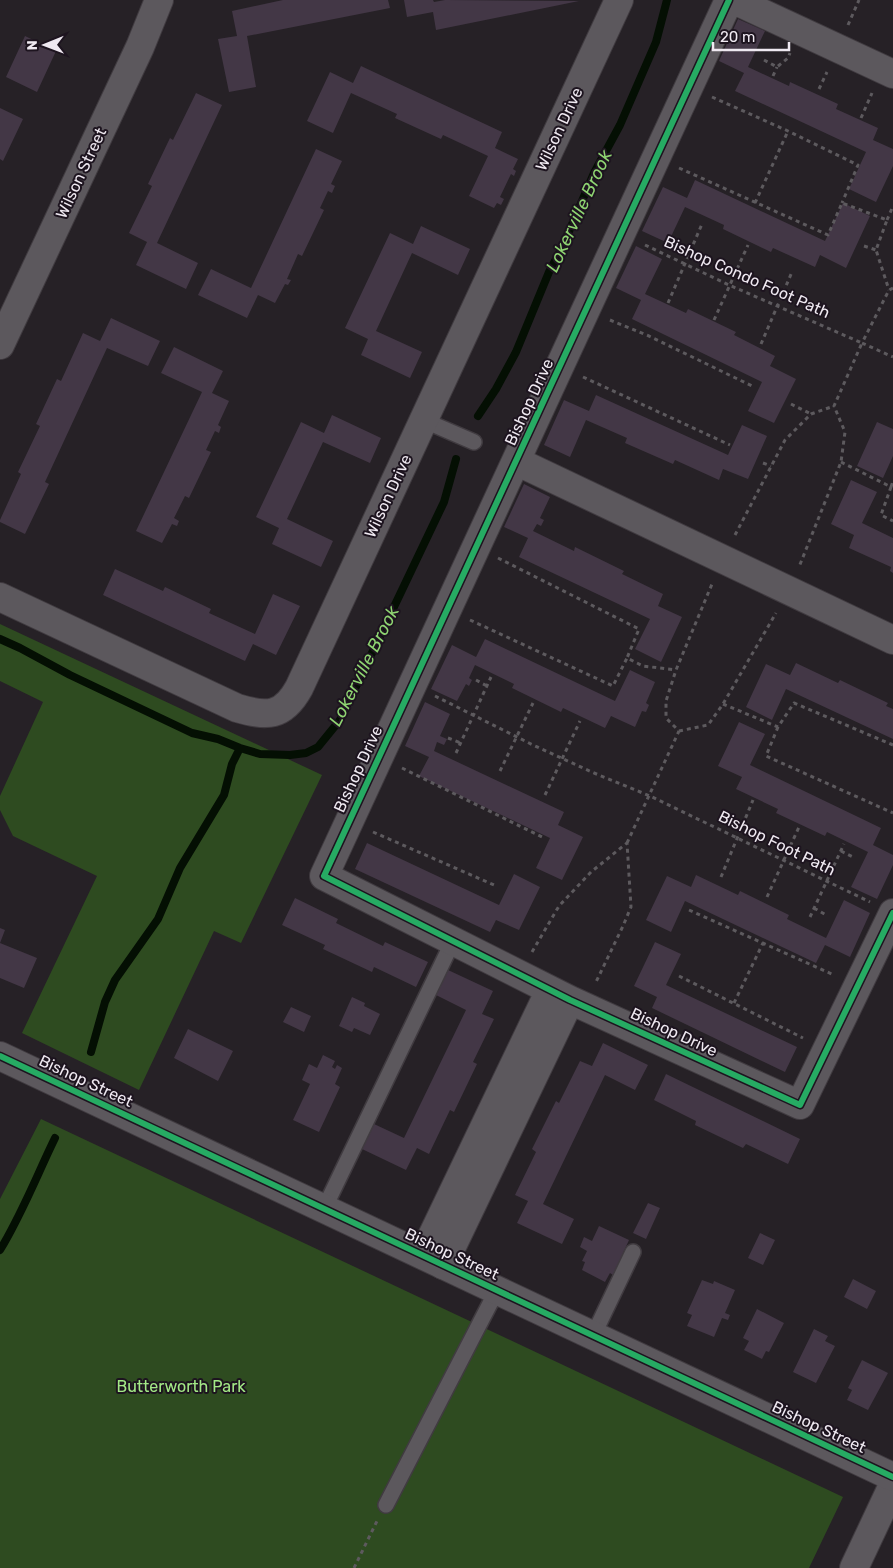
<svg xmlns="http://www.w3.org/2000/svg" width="893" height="1568" font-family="Rubik,sans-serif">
	<rect width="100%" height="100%" fill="#262126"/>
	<path fill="#2e4b20" d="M0,624l322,151 -81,168 -27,-12 -75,159 -117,-57 75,-157 -84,-40 -13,-26v-14l43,-94 -43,-21z
		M41,1119l802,378 -34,71h-809v-369z"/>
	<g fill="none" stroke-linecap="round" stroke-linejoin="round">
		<path stroke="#040f03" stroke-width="8" d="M478,416l18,-27 20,-37 33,-80 12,-22 33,-77 26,-48 36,-83 11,-42
			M0,639l20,9 50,27 122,58 26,6 22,9 20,6 30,1 16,-2 12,-6 22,-27 104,-218 12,-43
			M91,1052l14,-50 10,-22 43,-61 22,-51 44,-73 8,-31 8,-16
			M0,1250c22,-36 37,-75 55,-112"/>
	</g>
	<path fill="#433746" d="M283,0h105l2,8 -143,28 9,51 -27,5 -11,-53 19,-3 -5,-25z
		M404,0h29l1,2 11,-2 134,1 -143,29 -3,-18 -26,5z
		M738,19l27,12 -17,36 41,19 1,-4 48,22 -2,5 42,19 -5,12 20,9v17l-17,36 -27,-13 17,-37 -131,-61 9,-18 -25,-12z
		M25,36l31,15 -19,41 -31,-15z
		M361,66l141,66 -7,16 23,11 -5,10 3,2 -2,5 -3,-2 -11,23 4,2 -3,6 -4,-2 -3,5 -25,-12 19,-40 -45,-21 -2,4 -46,-21 2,-4 -46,-21 -18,40 -26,-12 23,-49 23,11z
		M196,93l26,12 -65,138 41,20 -12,26 -50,-24 11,-23 -18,-9 23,-47 -4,-2 22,-46 3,2z
		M0,108l23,11 -20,42 -3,-2z
		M316,149l26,12 -11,23 4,2 -3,7 -4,-2 -8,17 4,2 -22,46 -4,-2 -11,25 4,1 -3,5 -3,-1 -10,19 -17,-8 -11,23 -49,-23 13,-26 40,19z
		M695,180l130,61 18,-38 27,13 -24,52 -26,-13 -5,12 -42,-19 -2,4 -48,-23 1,-4 -39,-18 -17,36 -26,-12 21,-44 24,11z
		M421,226l49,23 -12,26 -46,-22 -36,78 46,21 -12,26 -49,-23 7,-16 -23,-11 45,-95 23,11z
		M636,246l26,13 -17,35 41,19 2,-4 48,23 -2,3 41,21 -5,10 26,13 -22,44 -26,-12 14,-29 -130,-63 9,-19 -25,-12z
		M111,318l49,23 -12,25 -41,-18 -62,134 4,2 -24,50 -25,-12v-2l21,-46 -3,-2 22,-46 -4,-2 21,-45 4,2 22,-48 17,8z
		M174,347l49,24 -11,22 17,8 -11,24 3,2 -2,6 -4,-2 -9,19 5,2 -22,46 -4,-2 -11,22 5,3 -2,5 -5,-2 -10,19 -26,-12 66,-139 -41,-19z
		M596,395l132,60 14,-30 25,11 -19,43 -25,-10 -4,11 -44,-20 -2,4 -48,-21 2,-5 -41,-18 -16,37 -26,-12 20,-45 25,11z
		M332,415l49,23 -11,25 -47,-21 -36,77 46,22 -12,26 -49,-23 7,-16 -23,-11 45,-95 23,11z
		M877,422l16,7v27l-10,22 -26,-12z
		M851,480l26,12 -15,31 31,15v35l-3,-2 1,-4 -42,-19 5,-13 -23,-11z
		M524,484l26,13 -10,21 4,2 -3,6 -4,-2 -4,7 41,20 1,-4 49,24 -2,3 41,20 -5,12 24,11 -21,45 -26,-13 15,-30 -131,-62 9,-19 -24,-11z
		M115,569l48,22 2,-4 46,22 -2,4 46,21 18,-40 27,12 -24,49 -23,-11 -8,17 -142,-66z
		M485,639l130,62 15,-31 25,12 -9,21 3,2 -3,7 -4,-1 -7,16 -24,-11 -6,12 -42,-20 -2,4 -49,-24 2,-4 -39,-19 -6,13 3,2 -3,6 -3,-2 -9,17 -26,-12 21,-44 24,12z
		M796,663l42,20 2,-3 48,23 -2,3 7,3v30l-107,-50 -14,31 -26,-13 20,-43 24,11z
		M425,702l25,12 -10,22 7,3 -3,6 -7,-3 -3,9 130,61 -6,13 25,12 -21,43 -26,-12 14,-30 -131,-62 10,-19 -24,-11z
		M739,722l26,12 -15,31 131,63 -8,17 20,10v10l-16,34 -26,-12 17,-35 -41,-20 -2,4 -49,-23 2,-4 -42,-20 6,-12 -24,-11z
		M367,843l132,62 15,-31 26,13 -21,43 -23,-10 -6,12 -135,-63z
		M696,875l42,20 2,-4 49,24 -2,4 39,19 18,-38 26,13 -20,44 -25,-12 -9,18 -131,-62 -14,31 -25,-12 21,-44 24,11z
		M295,898l43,21 -2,4 47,23 2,-4 43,20 -12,25 -42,-20 -2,5 -49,-23 2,-4 -43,-20z
		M0,928l5,2 -5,13 37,15 -13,30 -24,-10z
		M655,942l26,12 -15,31 131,62 -12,25 -133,-64 5,-11 -23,-11z
		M448,970l45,21 -11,23 12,5 -21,43 4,2 -23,48 -4,-2 -21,44 -12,-6 -11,22 -44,-21 12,-25 30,14 62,-128 -30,-15z
		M352,997l13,6 -1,3 16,8 -10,21 -16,-7 -2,4 -13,-6z
		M291,1007l20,9 -7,16 -21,-10z
		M188,1029l45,22 -15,30 -44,-23z
		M603,1043l45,22 -13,25 -30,-15 -62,129 31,15 -12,25 -45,-21 11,-22 -13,-6 21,-43 -4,-3 24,-48 3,2 21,-42 12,5z
		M323,1055l12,6 -3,6 3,2 2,-4 5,3 -7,16 5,3 -21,45 -26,-12 17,-36 -8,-4 7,-16 8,4z
		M666,1074l134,65 -12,25 -42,-20 -3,4 -48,-23 1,-4 -42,-21z
		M648,1203l12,5 -14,31 -13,-6z
		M599,1226l30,14 -16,35 -3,-2 -5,9 -23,-12 3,-8 -3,-1 5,-10 -7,-4 4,-10 8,4z
		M760,1233l15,7 -12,25 -15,-7z
		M853,1279l23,12 -9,18 -23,-12z
		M702,1280l11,4 1,-3 21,9 -10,23 5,2 -2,5 -6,-2 -8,19 -27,-11 5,-11 -5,-2z
		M757,1309l27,14 -15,29 -3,-1 -4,8 -18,-9 5,-9 -6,-3z
		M814,1329l14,7 -3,5 10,5 -19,37 -23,-11z
		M862,1360l26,13 -20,37 -21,-10 5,-10 -4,-2z"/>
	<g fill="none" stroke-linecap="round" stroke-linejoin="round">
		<g stroke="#403b40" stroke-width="18">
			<path id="service" d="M423,420l51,22
				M324,1209l129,-268
				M593,1336l40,-84
				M386,1505l111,-215"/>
		</g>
		<g stroke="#403b40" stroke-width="30">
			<path id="minor" d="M729,0l-405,876 246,124 230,105 93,-192
				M734,0l159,74
				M0,345l140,-298 19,-47
				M516,461l377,179
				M0,597l237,111c30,9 46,9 62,-20l320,-688
				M423,1255l127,-265
				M443,1265l127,-265
				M854,1568l39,-83"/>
		</g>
		<g stroke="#403b40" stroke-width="30">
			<path id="tertiary" d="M0,1056l893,421"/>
		</g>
		<path stroke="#5d5a5e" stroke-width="3" stroke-dasharray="4 4" stroke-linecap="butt" d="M848,25l11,-25
			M764,60l13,7 11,-9 2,-5
			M773,76l4,-9
			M819,89l8,-17
			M712,97l76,34 70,34 -16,38
			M861,118l11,-25
			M679,168l149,67 14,-32 45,17 -11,30 13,40
			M755,203l33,-72
			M887,220l6,-14
			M645,245l84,40 133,58 -28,63 11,26 -4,30 -42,105
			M864,246l12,4
			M893,288l-4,2 -27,53 31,14
			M668,303l34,-79
			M610,320l39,16 103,50
			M714,320l34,-75
			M761,344l31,-72
			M583,377l147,68
			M791,404l20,10
			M841,462l50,25 2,-6
			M763,463l8,3
			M891,487l-10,28 12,6
			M735,535l50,-95 26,-26 23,-8
			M498,558l141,71 -12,29
			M470,620l143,66 14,-28 16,8 33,4
			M476,680l11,6
			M435,696l98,49 61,28 56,23 220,106
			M723,704l55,23 16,-24 99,42
			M778,727l-12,29 127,57
			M679,731l29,-6 15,-21 53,-91
			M448,738l13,5
			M456,753l35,-76
			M402,768l140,69
			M500,771l33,-68
			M545,795l35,-74
			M373,832l121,53
			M627,843l52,-112 -13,-13v-17l10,-31 36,-86
			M841,851l14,7
			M721,877l32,-77
			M767,897l32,-70
			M814,908l12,7
			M689,910l145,65
			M810,917l34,-73
			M532,952l27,-46 32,-34 36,-29 4,64 -8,19 -27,56
			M679,976l124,62
			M734,1003l29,-60
			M354,1568l23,-47"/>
		<use href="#service" stroke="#5c585d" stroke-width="15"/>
		<use href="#minor" stroke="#5c585d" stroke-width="28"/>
		<use href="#tertiary" stroke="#5c585d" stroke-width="28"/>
		<g stroke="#1d141f" stroke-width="9">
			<path id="cycleway" d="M729,0l-405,876 246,124 230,105 93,-192
				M0,1056l893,421"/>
		</g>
		<use href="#cycleway" stroke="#26ab63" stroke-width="6"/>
	</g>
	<g text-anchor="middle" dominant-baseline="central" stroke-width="4" stroke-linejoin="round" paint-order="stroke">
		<g font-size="16" fill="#efe9f1" stroke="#1d141f">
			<text transform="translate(559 129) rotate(-65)">Wilson Drive</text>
			<text transform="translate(81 173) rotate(-65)">Wilson Street</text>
			<text transform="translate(747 277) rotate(24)">Bishop Condo Foot Path</text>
			<text transform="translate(529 402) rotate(-65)">Bishop Drive</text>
			<text transform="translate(388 496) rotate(-65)">Wilson Drive</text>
			<text transform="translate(358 769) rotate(-65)">Bishop Drive</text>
			<text transform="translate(777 843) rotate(26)">Bishop Foot Path</text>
			<text transform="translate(674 1032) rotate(25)">Bishop Drive</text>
			<text transform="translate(86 1081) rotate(25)">Bishop Street</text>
			<text transform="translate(452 1254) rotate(25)">Bishop Street</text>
			<text transform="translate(819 1427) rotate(25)">Bishop Street</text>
		</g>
		<g font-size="16" fill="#a3e986" stroke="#1d141f">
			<text x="181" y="1386">Butterworth Park</text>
		</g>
		<g font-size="18" font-style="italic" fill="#8fd572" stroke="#1d141f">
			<text transform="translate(579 211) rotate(-65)">Lokerville Brook</text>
			<text transform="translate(364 666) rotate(-63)">Lokerville Brook</text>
		</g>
	</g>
	<g transform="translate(45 45) rotate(269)" stroke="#1d141f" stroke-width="4" paint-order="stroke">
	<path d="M0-4L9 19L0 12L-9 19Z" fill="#efe9f1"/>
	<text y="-8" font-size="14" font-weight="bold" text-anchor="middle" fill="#efe9f1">N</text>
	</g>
	<path d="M713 42v8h76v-8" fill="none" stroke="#efe9f1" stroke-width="2.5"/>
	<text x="720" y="42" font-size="15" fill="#efe9f1" stroke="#1d141f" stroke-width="4" paint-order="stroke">20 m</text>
</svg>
